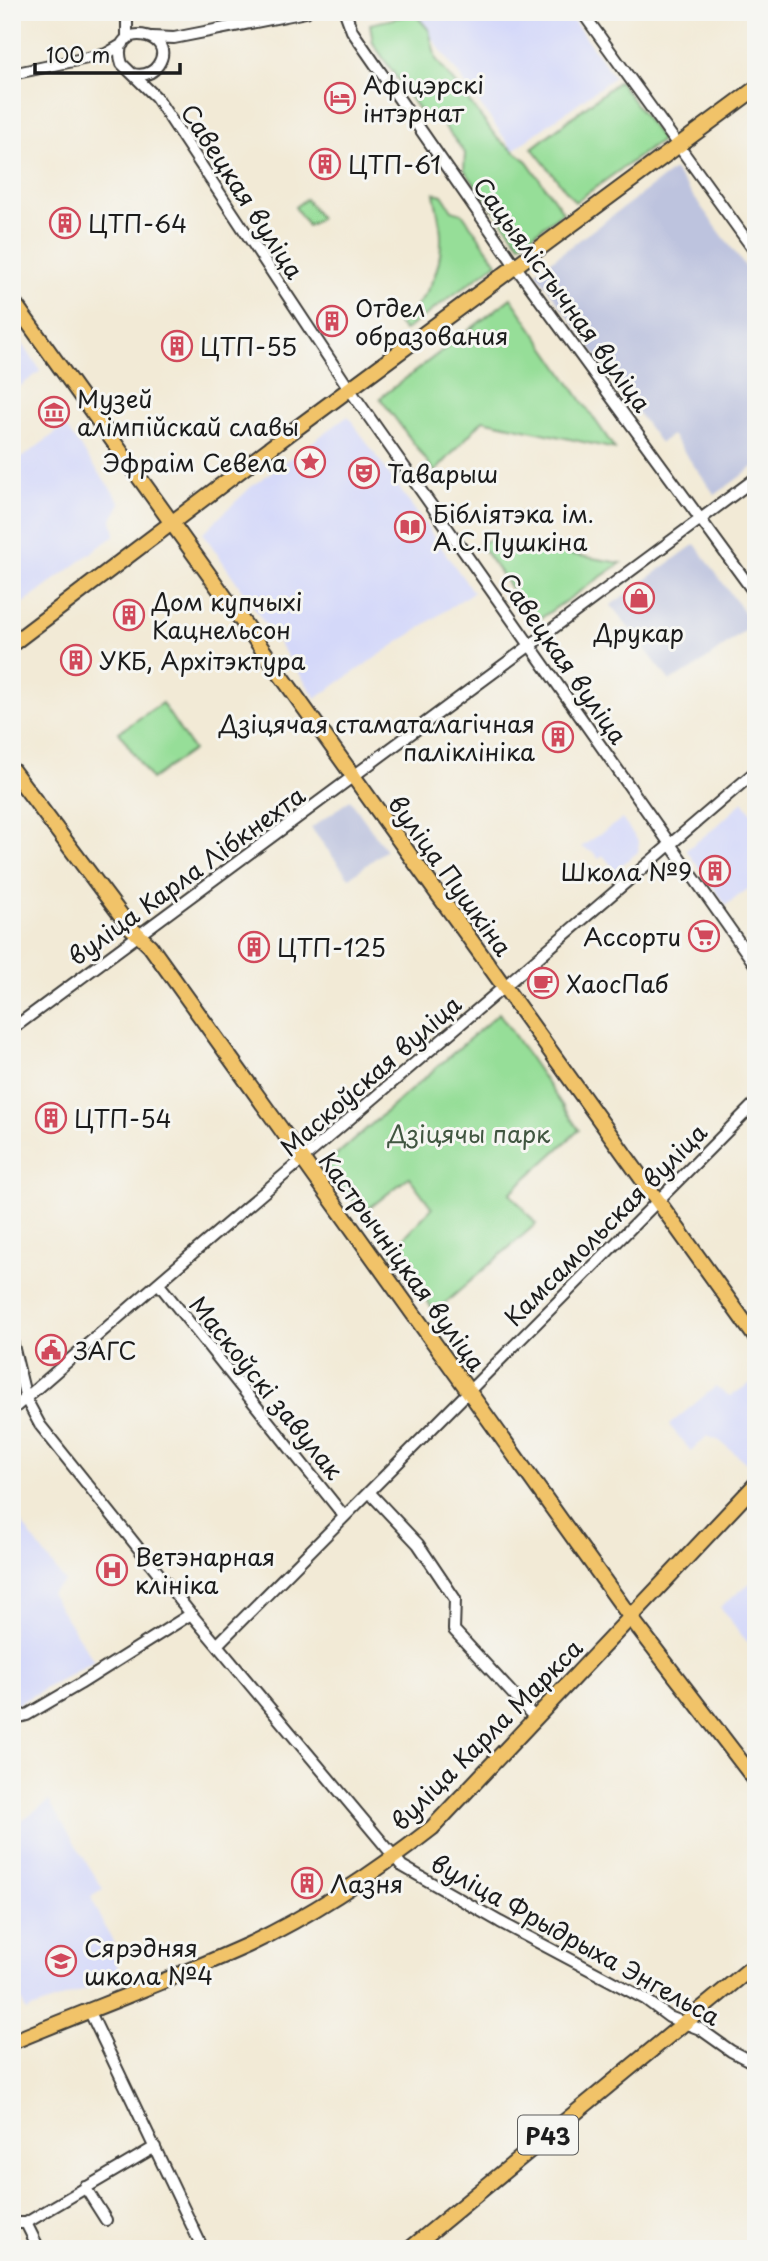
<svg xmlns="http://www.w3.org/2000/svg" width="768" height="2261" font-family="'Playpen Sans',sans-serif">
	<rect width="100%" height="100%" fill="#f6f6f2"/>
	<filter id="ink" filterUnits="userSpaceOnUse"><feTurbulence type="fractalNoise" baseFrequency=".0143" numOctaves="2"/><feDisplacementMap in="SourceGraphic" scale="14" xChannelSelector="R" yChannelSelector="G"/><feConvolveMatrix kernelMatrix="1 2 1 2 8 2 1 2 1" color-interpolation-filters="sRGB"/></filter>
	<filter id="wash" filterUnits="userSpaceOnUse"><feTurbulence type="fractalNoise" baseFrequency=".00686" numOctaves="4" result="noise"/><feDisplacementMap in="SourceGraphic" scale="28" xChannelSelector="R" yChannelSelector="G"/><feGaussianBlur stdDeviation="1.57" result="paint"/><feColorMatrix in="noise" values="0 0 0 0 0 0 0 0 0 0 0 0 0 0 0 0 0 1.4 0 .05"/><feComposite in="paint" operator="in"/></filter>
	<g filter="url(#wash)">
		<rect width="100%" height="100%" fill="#f2ead6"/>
		<path fill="#d4d8f9" d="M425,12h142l47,65 -101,73 -98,-136z
			M12,328l29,43 -29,21z
			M348,416l125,176 -157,106 -113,-165 49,-47z
			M65,426l56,77 -9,16 3,16 -103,77v-147z
			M743,801l13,18v64l-30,22 -40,-55 31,-24z
			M622,819l17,23 -1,10 -23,18 -12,-15 -4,4 -5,-6 -13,-6z
			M756,1380v83l-5,4 -31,-26 -13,-5 -16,15 -22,-26 46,-38 15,9z
			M12,1510l53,72 -15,11 44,68 -82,46z
			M754,1580l2,3v71l-36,-47z
			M49,1801l54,88 -12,8 25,52 -5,2 11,25 -96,35 -14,-32v-152z"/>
		<path fill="#bdc3de" d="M674,170l82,111v184l-41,30 -43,-60 -12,8 -124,-171z
			M695,544l58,81 -60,44 -23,12 -59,-76z
			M350,800l36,50 -37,28 -38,-50z"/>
		<path fill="#96de98" stroke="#597d5a" stroke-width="2" d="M415,14l14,16 7,29 62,80 28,21 37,52 -43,32 -56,-74 1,-17 -24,-31 -17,-4 -51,-75 -3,-19z
			M619,81l43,59 -87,62 -43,-54z
			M434,193l8,2 10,15 10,3 35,50 -93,68 -6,-7c28,-23 44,-51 43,-87 0,-15 -5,-30 -7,-44z
			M306,199l14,19 -12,8 -13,-19z
			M511,298l104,151 -132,-29 -48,52 -55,-74z
			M489,540l132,23 -86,59 -56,-79z
			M162,703l31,47 -42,29 -32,-47z
			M499,1013l80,117 -69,63 26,31 -101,88 -44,-61 41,-43 -23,-31 -46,36 -38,-48z"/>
	</g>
	<g filter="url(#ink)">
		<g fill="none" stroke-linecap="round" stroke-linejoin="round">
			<g stroke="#3c3b38" stroke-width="14">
				<path id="minor" d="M345,12l7,19 164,236 240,328
					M582,12l174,241
					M152,37l22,1 132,-26
					M127,39v-27
					M12,74l94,-20 17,-10
					M133,74c10,2 19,0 25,-9 22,-33 -51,-46 -36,-1l34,33 194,293 406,576
					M12,1029l744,-551
					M158,1283l186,233
					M12,1341l14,58 14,26 151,189 211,252 98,56 145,77 24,18 31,12 31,22 25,13
					M12,1410l146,-127 598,-512
					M369,1492l49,52 37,55 -1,31 81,88
					M217,1645l539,-543
					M12,1719l15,-4 53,-31 111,-70
					M89,2010l114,239
					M85,2187l21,33
					M12,2219l5,4h9l129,-76
					M26,2223l13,26"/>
			</g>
			<g stroke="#3c3b38" stroke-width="18">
				<path id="major" d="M12,300l744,1038
					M12,644l278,-211 466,-345
					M12,770l117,156 21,20 481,672 125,163
					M12,2042c79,-33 159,-62 236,-97 66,-31 128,-73 184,-117l324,-344
					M410,2249l346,-285"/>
			</g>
			<use href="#minor" stroke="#fff" stroke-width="10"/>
			<use href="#major" stroke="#f1c369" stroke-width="14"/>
		</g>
	</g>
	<defs>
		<g id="hotel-ring" transform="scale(1.575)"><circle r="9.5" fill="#f6f6f2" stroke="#d1495b" stroke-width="1.5"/><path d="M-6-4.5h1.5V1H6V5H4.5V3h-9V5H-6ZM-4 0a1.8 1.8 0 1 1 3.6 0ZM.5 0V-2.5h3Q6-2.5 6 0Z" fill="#d1495b"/></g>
		<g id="building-ring" transform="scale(1.575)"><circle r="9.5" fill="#f6f6f2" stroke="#d1495b" stroke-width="1.5"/><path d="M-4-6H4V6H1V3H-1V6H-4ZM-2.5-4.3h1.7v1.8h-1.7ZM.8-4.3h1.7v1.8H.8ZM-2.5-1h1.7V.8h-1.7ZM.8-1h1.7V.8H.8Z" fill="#d1495b"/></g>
		<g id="museum-ring" transform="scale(1.575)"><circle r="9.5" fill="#f6f6f2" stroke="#d1495b" stroke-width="1.5"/><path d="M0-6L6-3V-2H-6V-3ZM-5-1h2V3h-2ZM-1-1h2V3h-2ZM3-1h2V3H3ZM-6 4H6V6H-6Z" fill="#d1495b"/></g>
		<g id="sight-ring" transform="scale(1.575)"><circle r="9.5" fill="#f6f6f2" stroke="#d1495b" stroke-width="1.5"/><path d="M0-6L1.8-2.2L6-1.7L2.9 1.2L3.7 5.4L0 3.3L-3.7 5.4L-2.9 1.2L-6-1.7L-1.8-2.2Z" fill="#d1495b"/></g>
		<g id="theatre-ring" transform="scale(1.575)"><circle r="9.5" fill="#f6f6f2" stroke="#d1495b" stroke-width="1.5"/><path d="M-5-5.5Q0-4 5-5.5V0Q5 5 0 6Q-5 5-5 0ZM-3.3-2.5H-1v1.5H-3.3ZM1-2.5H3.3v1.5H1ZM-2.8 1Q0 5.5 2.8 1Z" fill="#d1495b"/></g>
		<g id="library-ring" transform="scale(1.575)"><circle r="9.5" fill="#f6f6f2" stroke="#d1495b" stroke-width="1.5"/><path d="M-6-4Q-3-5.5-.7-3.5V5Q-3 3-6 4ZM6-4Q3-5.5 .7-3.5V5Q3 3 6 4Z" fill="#d1495b"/></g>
		<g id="shop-ring" transform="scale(1.575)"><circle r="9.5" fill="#f6f6f2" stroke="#d1495b" stroke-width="1.5"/><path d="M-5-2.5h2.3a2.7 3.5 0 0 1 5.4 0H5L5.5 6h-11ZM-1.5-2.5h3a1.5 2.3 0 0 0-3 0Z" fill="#d1495b"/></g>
		<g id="supermarket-ring" transform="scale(1.575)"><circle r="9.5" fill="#f6f6f2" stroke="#d1495b" stroke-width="1.5"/><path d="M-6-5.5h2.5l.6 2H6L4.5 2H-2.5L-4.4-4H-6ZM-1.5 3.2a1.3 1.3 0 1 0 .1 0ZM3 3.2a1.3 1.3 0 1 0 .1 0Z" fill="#d1495b"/></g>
		<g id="cafe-ring" transform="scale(1.575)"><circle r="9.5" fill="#f6f6f2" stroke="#d1495b" stroke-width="1.5"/><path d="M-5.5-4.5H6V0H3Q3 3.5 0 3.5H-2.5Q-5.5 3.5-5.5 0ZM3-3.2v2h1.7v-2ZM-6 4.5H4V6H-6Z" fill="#d1495b"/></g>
		<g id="civic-ring" transform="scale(1.575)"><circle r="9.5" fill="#f6f6f2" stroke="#d1495b" stroke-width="1.5"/><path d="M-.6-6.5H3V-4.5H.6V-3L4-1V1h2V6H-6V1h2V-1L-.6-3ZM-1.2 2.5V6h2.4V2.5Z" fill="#d1495b"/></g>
		<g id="hospital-ring" transform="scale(1.575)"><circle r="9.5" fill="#f6f6f2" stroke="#d1495b" stroke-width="1.5"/><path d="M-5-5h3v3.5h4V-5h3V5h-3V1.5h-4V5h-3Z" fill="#d1495b"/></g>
		<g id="school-ring" transform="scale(1.575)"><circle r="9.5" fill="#f6f6f2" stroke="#d1495b" stroke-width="1.5"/><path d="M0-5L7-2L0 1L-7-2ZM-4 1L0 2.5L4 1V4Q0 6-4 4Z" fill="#d1495b"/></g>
	</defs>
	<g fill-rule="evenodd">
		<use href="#hotel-ring" x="340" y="98"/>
		<use href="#building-ring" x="325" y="164"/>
		<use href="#building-ring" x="65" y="223"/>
		<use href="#building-ring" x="332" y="321"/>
		<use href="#building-ring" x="177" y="346"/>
		<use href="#museum-ring" x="54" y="412"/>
		<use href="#sight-ring" x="310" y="462"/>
		<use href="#theatre-ring" x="364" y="473"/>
		<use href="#library-ring" x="410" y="527"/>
		<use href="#shop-ring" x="639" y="598"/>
		<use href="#building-ring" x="129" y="615"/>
		<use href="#building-ring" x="76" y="660"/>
		<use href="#building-ring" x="558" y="737"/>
		<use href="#building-ring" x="715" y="871"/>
		<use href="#supermarket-ring" x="704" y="936"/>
		<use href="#building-ring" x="254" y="947"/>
		<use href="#cafe-ring" x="543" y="983"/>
		<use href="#building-ring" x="51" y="1118"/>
		<use href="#civic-ring" x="51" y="1350"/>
		<use href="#hospital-ring" x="112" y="1570"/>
		<use href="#building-ring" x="307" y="1883"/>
		<use href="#school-ring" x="61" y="1961"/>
	</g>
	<g text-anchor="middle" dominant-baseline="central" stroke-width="6" stroke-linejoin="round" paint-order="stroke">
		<rect fill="#f6f6f2" stroke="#5d5d5c" stroke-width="2" x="518" y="2115.5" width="60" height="39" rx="5"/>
		<g font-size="23" font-weight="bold" fill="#1c1c1c">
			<text x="548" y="2135">Р43</text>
		</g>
		<g font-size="24" fill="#1c1c1c" stroke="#f6f6f2" text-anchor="start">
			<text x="363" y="84">Афіцэрскі<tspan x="363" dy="28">інтэрнат</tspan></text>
			<text x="348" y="164">ЦТП-61</text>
			<text x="88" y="223">ЦТП-64</text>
			<text x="355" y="307">Отдел<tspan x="355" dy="28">образования</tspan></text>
			<text x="200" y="346">ЦТП-55</text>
			<text x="77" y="398">Музей<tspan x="77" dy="28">алімпійскай славы</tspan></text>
			<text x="287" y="462" text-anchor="end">Эфраім Севела</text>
			<text x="387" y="473">Таварыш</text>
			<text x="433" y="513">Бібліятэка ім.<tspan x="433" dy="28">А.С.Пушкіна</tspan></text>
			<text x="152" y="601">Дом купчыхі<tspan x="152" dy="28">Кацнельсон</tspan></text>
			<text x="639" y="632" text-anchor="middle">Друкар</text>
			<text x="99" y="660">УКБ, Архітэктура</text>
			<text x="535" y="723" text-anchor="end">Дзіцячая стаматалагічная<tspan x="535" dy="28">паліклініка</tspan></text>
			<text x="692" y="871" text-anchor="end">Школа №9</text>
			<text x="681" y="936" text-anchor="end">Ассорти</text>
			<text x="277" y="947">ЦТП-125</text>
			<text x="566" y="983">ХаосПаб</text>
			<text x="74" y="1118">ЦТП-54</text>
			<text x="74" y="1350">ЗАГС</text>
			<text x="135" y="1556">Ветэнарная<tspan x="135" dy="28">клініка</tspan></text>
			<text x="330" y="1883">Лазня</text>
			<text x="84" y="1947">Сярэдняя<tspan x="84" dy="28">школа №4</tspan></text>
		</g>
		<g font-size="24" fill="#1c1c1c" stroke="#f6f6f2">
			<text transform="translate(243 191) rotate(57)">Савецкая вуліца</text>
			<text transform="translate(563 294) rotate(54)">Сацыялістычная вуліца</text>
			<text transform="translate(564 658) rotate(55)">Савецкая вуліца</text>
			<text transform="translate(186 875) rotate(-36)">вуліца Карла Лібкнехта</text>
			<text transform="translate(451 875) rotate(54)">вуліца Пушкіна</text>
			<text transform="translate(370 1075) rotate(-41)">Маскоўская вуліца</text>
			<text transform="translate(605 1224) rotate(-45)">Камсамольская вуліца</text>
			<text transform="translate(403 1261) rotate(54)">Кастрычніцкая вуліца</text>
			<text transform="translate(267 1387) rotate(51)">Маскоўскі завулак</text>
			<text transform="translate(486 1734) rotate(-45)">вуліца Карла Маркса</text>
			<text transform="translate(576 1939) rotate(29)">вуліца Фрыдрыха Энгельса</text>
		</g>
		<g font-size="24" fill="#415641" stroke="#f6f6f2">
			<text x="469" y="1133">Дзіцячы парк</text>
		</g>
	</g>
	<rect width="768" height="2261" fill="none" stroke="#f6f6f2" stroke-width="42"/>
	<path d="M35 63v10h145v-10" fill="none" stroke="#1c1c1c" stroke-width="3.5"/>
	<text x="46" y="63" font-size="21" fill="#1c1c1c" stroke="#f6f6f2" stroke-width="5" paint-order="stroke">100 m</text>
</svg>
